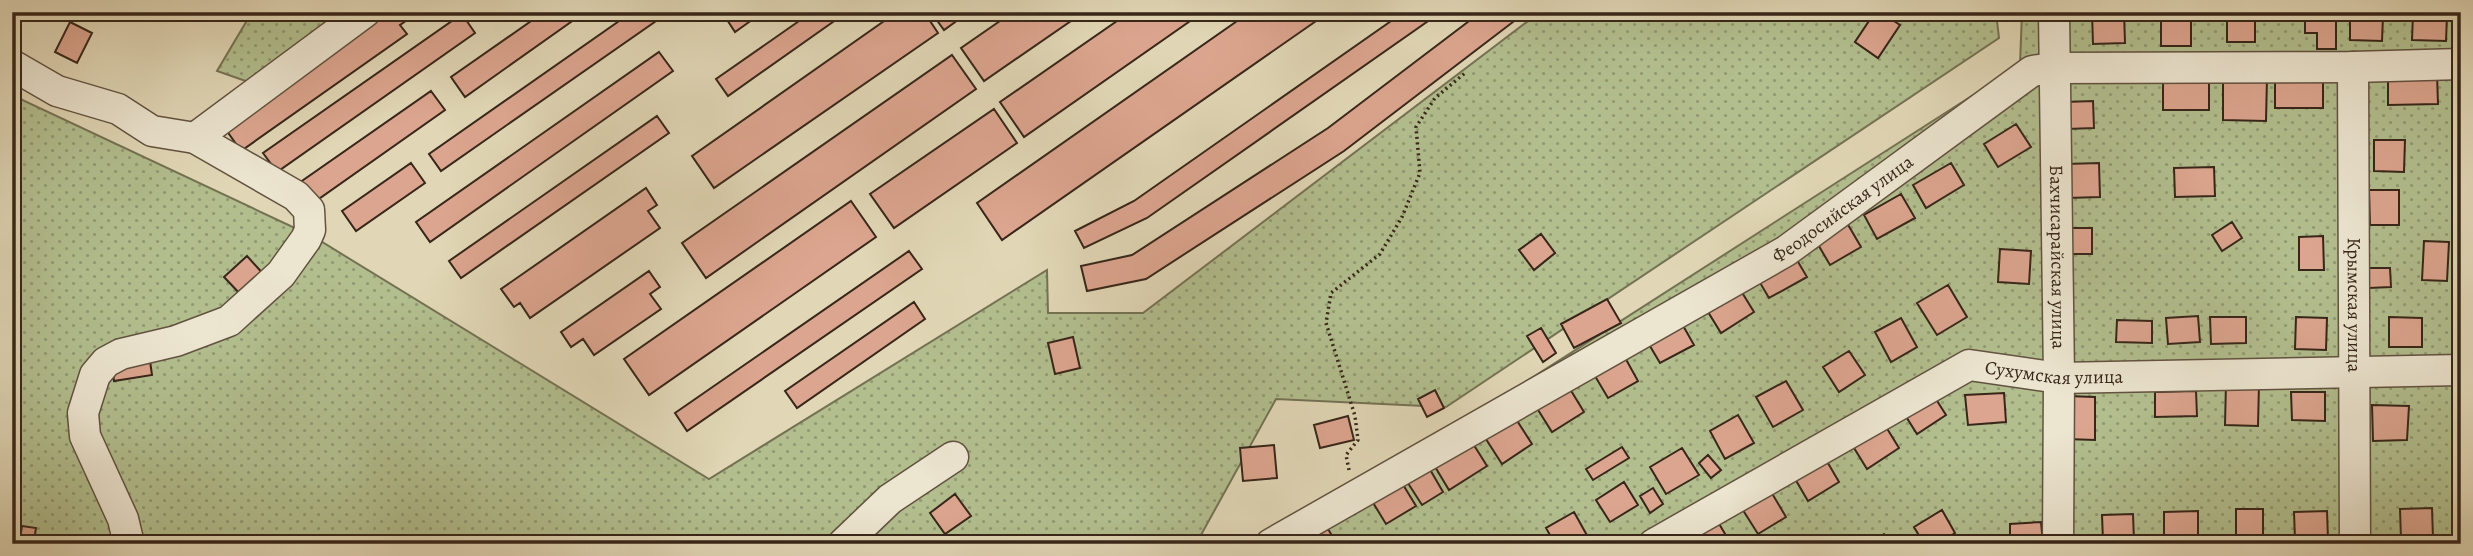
<svg xmlns="http://www.w3.org/2000/svg" width="2473" height="556" font-family="Alegreya,serif">
	<defs>
		<pattern id="green-dots" width="8" height="8" patternUnits="userSpaceOnUse" patternTransform="scale(1.75)"><rect width="8" height="8" fill="#b2be8e"/><path d="M2 2h.1M6 6h.1" fill="none" stroke="#929a73" stroke-width="1.8" stroke-linecap="round"/></pattern>
	</defs>
	<rect width="100%" height="100%" fill="#e1d7b6"/>
	<filter id="stains"><feTurbulence type="fractalNoise" baseFrequency=".00286" numOctaves="4"/><feColorMatrix values="0 0 0 0 .2 0 0 0 0 .09 0 0 0 0 .02 0 0 0 .5 -.17"/></filter>
	<radialGradient id="worn" r=".72"><stop offset=".6" stop-color="#630" stop-opacity="0"/><stop offset="1" stop-color="#630" stop-opacity=".3"/></radialGradient>
	<path fill="url(#green-dots)" stroke="#747254" stroke-width="2" fill-rule="evenodd" d="M252,12h106l-98,74 -43,-15z
		M1540,12h335l-20,30 23,16 21,-32 -19,-14h116l3,26 -553,369 -170,-8 -80,145h-1184v-449l302,142 395,242 338,-209 1,43h95zM1541,234l14,19 -21,17 -15,-20z
		M2022,12h439v532h-1188l747,-479z"/>
	<path fill="#dca58f" stroke="#372619" stroke-width="2" d="M382,12h37l-19,13 7,9 -166,117 -19,-27z
		M544,12h41l-120,85 -14,-20z
		M632,12h37l-228,159 -12,-17z
		M722,12h41l-28,20z
		M812,12h35l-119,84 -12,-17z
		M897,12h27l14,21 -224,155 -22,-32z
		M931,12h38l-25,18z
		M1013,12h71l-100,69 -23,-33z
		M1130,12h73l-179,125 -24,-35z
		M1250,12h79l-327,228 -25,-37z
		M1404,12h37l-294,206 -63,30 -9,-17 59,-30z
		M1481,12h45l-182,139 -198,128 -59,12 -6,-25 51,-11 196,-127z
		M1875,12h5l20,13 -22,33 -23,-16z
		M2124,12l1,31 -32,1 -1,-31z
		M462,14l13,19 -198,139 -14,-19z
		M2350,14l33,2 -1,25 -32,-1z
		M2413,14l34,1 -1,26 -34,-1z
		M2161,19h30v27h-30z
		M2227,19h28v23h-28z
		M2305,19h31v30h-19v-16h-12z
		M70,22l22,11 -15,30 -22,-11z
		M659,52l14,19 -243,171 -14,-20z
		M952,55l24,34 -270,189 -24,-35z
		M2437,74l1,30 -50,1v-30z
		M2275,75l48,1v32h-48z
		M2223,77l44,1 -1,43 -43,-1z
		M2163,79h46v31h-46z
		M431,91l14,19 -132,93 -14,-20z
		M2093,101l1,27 -27,1 -2,-27z
		M994,109l23,34 -123,85 -24,-34z
		M657,116l12,17 -208,145 -12,-17z
		M2016,124l15,23 -33,20 -14,-23z
		M2374,140h31l-1,32 -30,-1z
		M411,163l14,20 -69,48 -14,-20z
		M1951,163l13,22 -38,23 -13,-23z
		M2099,163l1,34 -33,1 -1,-34z
		M2214,167l1,29 -40,1 -1,-29z
		M646,188l11,17 -9,6 12,17 -130,90 -10,-15 -6,4 -13,-18z
		M2369,190h30v35h-29z
		M1901,194l14,24 -38,21 -13,-24z
		M851,201l25,36 -227,158 -25,-36z
		M2232,222l10,16 -20,13 -10,-16z
		M1847,223l14,24 -31,18 -14,-24z
		M2068,228h24v26h-23z
		M1541,234l14,19 -21,17 -15,-20z
		M2323,236l1,34h-25v-33z
		M2424,241l25,1 -2,39 -25,-1z
		M2000,249l31,2 -2,33 -31,-2z
		M909,251l13,18 -235,162 -12,-18z
		M1794,255l13,22 -38,21 -13,-22z
		M247,256l19,21 -23,20 -19,-20z
		M2368,268h22l1,19 -22,1z
		M649,271l11,16 -10,7 11,15 -67,46 -11,-16 -12,8 -10,-15z
		M1948,285l19,32 -30,18 -20,-32z
		M1738,286l16,26 -33,21 -16,-26z
		M1607,299l14,24 -47,25 -13,-24z
		M914,302l11,17 -128,89 -12,-17z
		M2198,316l2,26 -32,2 -2,-26z
		M2210,317h36v26l-35,1z
		M2296,317l31,1 -1,32 -31,-1z
		M2389,317l33,1v29h-33z
		M1901,318l16,29 -26,15 -16,-30z
		M2117,320l35,1v22l-36,-1z
		M1681,322l13,23 -34,18 -13,-22z
		M1541,328l15,25 -13,9 -16,-26z
		M1073,337l7,31 -25,6 -7,-31z
		M1849,351l16,24 -26,17 -16,-25z
		M1623,354l15,27 -30,17 -16,-27z
		M150,361l2,14 -38,6 -2,-14z
		M1786,381l17,29 -30,17 -17,-30z
		M2226,383l33,1 -1,42 -33,-1z
		M1567,384l17,28 -32,20 -17,-27z
		M1435,390l9,18 -17,9 -9,-18z
		M2196,391l1,25 -42,1v-25z
		M2291,392h34v29l-33,-1z
		M2004,393l2,29 -38,3 -3,-30z
		M1934,396l12,19 -29,19 -12,-19z
		M2067,396l28,1v43l-29,-1z
		M2372,405l37,1 -2,34 -34,1z
		M1738,415l16,28 -29,16 -15,-28z
		M1348,416l6,24 -34,8 -6,-23z
		M1514,416l18,28 -30,20 -18,-28z
		M1883,422l16,26 -32,21 -16,-26z
		M1472,442l15,24 -38,24 -15,-25z
		M1274,445l3,33 -34,3 -3,-33z
		M1622,447l7,11 -36,22 -7,-11z
		M1682,448l17,27 -33,19 -16,-27z
		M1708,455l13,15 -10,8 -12,-15z
		M1825,458l14,24 -31,19 -14,-24z
		M1428,466l15,26 -21,13 -16,-25z
		M1624,482l14,23 -28,17 -14,-22z
		M1402,483l14,23 -30,18 -14,-23z
		M1653,488l10,16 -13,9 -10,-17z
		M1770,490l16,27 -28,17 -17,-27z
		M955,494l16,22 -26,18 -15,-21z
		M2432,508l1,30 -32,1 -1,-30z
		M2236,509h27v27h-27z
		M1942,510l13,23 -18,11h-13l-10,-17z
		M2198,511v30h-34v-29z
		M2327,511l1,28 -33,1 -1,-28z
		M1574,512l15,27 -8,5h-26l-9,-16z
		M2133,514l1,27h-31l-1,-26z
		M1718,522l13,22h-35l-4,-7z
		M2041,522l2,22h-33v-20z
		M22,526l14,2 -2,13 -14,-2z
		M1328,529l9,15h-33z
		M1884,534l7,10h-22z"/>
	<g fill="none" stroke-linecap="round" stroke-linejoin="round">
		<g stroke="#625240" stroke-width="33">
			<g id="minor">
				<path id="s1" d="M2054,12l5,366 -1,166"/>
				<path d="M12,65l45,26 61,18 34,22 43,7 101,58 13,14 1,20 -4,9 -25,35 -52,47 -53,20 -55,13 -15,8 -11,13 -12,38 2,23 38,83 6,25"/>
				<path id="s2" d="M2353,67l2,477"/>
				<path d="M195,138l170,-126"/>
				<path d="M843,544l47,-45 63,-42"/>
				<path id="s3" d="M1271,544l515,-293 246,-180 23,-3 298,-1 108,-3"/>
				<path id="s4" d="M1654,544l315,-179 90,13 402,-8"/>
			</g>
		</g>
		<path stroke="#372619" stroke-width="3.5" stroke-dasharray="2 3.5" stroke-linecap="butt" d="M1349,470l-3,-15 12,-15 -3,-24 -29,-93 5,-30 49,-39 22,-37 18,-44 -4,-46 19,-29 30,-25"/>
		<use href="#minor" stroke="#ece5d0" stroke-width="30"/>
	</g>
	<g text-anchor="middle" dominant-baseline="central" stroke-width="5" stroke-linejoin="round" paint-order="stroke">
		<g font-size="19" fill="#372619" stroke="#ece5d0">
			<text stroke="none"><textPath href="#s3" startOffset="663">Феодосийская улица</textPath></text>
			<text stroke="none"><textPath href="#s1" startOffset="245">Бахчисарайская улица</textPath></text>
			<text stroke="none"><textPath href="#s2" startOffset="238">Крымская улица</textPath></text>
			<text stroke="none"><textPath href="#s4" startOffset="448">Сухумская улица</textPath></text>
		</g>
	</g>
	<rect width="2473" height="556" fill="none" stroke="#e1d7b6" stroke-width="42"/>
	<rect x="14" y="14" width="2445" height="528" fill="none" stroke="#372619" stroke-width="3.5"/>
	<rect x="21" y="21" width="2431" height="514" fill="none" stroke="#372619" stroke-width="2"/>
	<rect width="100%" height="100%" filter="url(#stains)"/>
	<rect width="100%" height="100%" fill="url(#worn)"/>
</svg>
